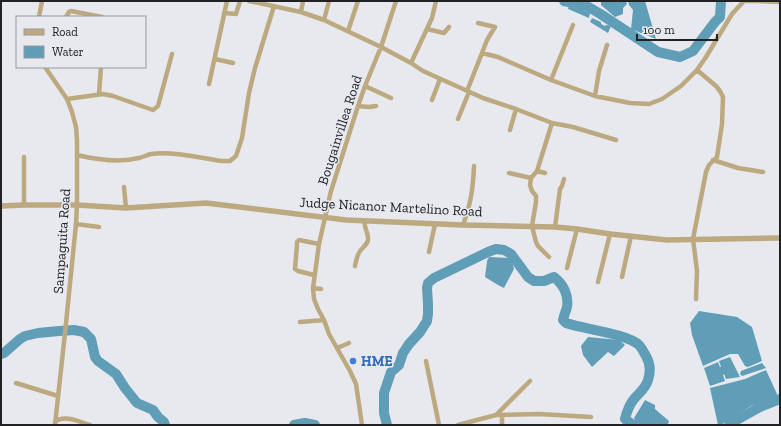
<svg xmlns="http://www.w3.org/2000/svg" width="781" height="426" font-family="'Zilla Slab',serif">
	<rect width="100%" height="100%" fill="#e7e9ef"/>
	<path fill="#609eb8" d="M601,1h25l1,3 -4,4v6l-8,3 -14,-12z
		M628,1h17l11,38 -25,-10 2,-19 -4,-5z
		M570,3l11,6 9,4 -1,5 -21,-9z
		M592,18l9,4v2l4,2 1,-1 5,1 -3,7 -18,-11z
		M489,257l22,1 3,11 -10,19 -6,-3 -13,-8 2,-16z
		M699,311l38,6 15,10 10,34 -14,6 -3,-1 -7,-12h-8l-27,12 -11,-31 -2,-12z
		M588,337l31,3 6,5 -11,11 -6,-4 -16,15 -9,-12 -2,-9z
		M730,357l10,20 -14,2 -2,-5 -1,1 2,6 -15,5 -6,-18 14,-6 2,5h1l-2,-6z
		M762,363l4,5 -24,8 -2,-2 1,-3z
		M766,370l11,24 -2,3 -24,9 -30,19h-3l-8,-37 35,-9z
		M645,400l10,5v4l14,12 -1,3c-8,1 -25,2 -32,-1l-2,-5z"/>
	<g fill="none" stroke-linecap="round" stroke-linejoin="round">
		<path stroke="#609eb8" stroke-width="10" d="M564,1l23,5 15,9 56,37 22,5 13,-6 22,-29 5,-5 1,-16
			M1,354l3,-1 16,-14 5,-3 13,-3 21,-2 15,-1 10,2 7,7 4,18 3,4 18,13 9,14 12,15 16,7 5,7 6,5 1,3
			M294,425l11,-2 10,2
			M387,425l-3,-12v-20l7,-21 8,-7 4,-12 6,-9 11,-12 7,-11 1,-7v-10l-1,-16 1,-5 6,-5 54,-26 8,-3 8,1 7,4 17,23 6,4h10l10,-4c9,7 15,18 13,30 -1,4 -3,8 -4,13l3,3c17,6 62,11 73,22 3,3 5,8 7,11 4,7 5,15 2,24 -2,8 -9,13 -14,19 -5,6 -7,12 -9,20l8,6
			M729,425l4,-3 27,-15 20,-8"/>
		<path stroke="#bda97f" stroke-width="4.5" d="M249,1l52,11 23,8 57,27 30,16 12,8 60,27 33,11 36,14 21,4 43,13
			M755,1l25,1
			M301,12l2,-11
			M224,13l12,1 4,-13
			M39,17l3,-16
			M66,17l3,-5 2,-1 31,6
			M324,20l5,-19
			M478,23l17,4 -8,13 -5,13
			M427,29l17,4 5,-6
			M348,31l10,-30
			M215,59l18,4
			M411,63l21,-45 4,-17
			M45,67l22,32 5,13 4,15 1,13v65l-1,19 -11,109 -10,92
			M551,80l22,-55
			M209,84l18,-83
			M365,86l26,12
			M467,91l15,-38 16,4 53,23 44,16 35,7 19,1 13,-5 19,-13 16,-16 9,-13 26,-43 12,-13h10
			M99,94l2,-27
			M595,96l4,-25 8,-26
			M67,99l36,-5 10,2 40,14 5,-4 14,-52
			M432,100l8,-21
			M358,106l11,1 7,-1
			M458,119l11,-27
			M510,130l6,-21
			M77,155c21,5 42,8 62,3 4,-1 8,-3 12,-4 21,-3 51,4 71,7h8l6,-5 6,-18 7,-45 6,-25 19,-62
			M24,157v48
			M713,160l25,8 25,4
			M537,171l8,2
			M509,173l22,5
			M124,187l2,21
			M76,224l23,3
			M463,225c8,-22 10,-36 11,-59
			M555,227l5,-38 2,-3 2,-7
			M429,252l6,-28
			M549,257l-11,-11 -2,-4 -4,-16 4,-24v-6l-4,-5 -2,-6 1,-7 6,-7 15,-48
			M355,266c1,-5 2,-11 5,-15 3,-4 7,-6 8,-11 1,-7 -5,-13 -3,-19
			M567,268l10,-39
			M314,275l-16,-4 -3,-2 2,-24v-3l2,-2 20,4
			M622,277l9,-41
			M598,282l12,-48
			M313,288l8,1
			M696,299l1,-28 -4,-32 13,-67 3,-7 8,-8 5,-33 1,-27 -3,-6 -4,-5 -19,-16
			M300,322l24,-2
			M337,348l12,-5
			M426,361l13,64
			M16,383l42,13
			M496,415l43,-1 52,3
			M502,415v10
			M55,422c9,-8 25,0 35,3
			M362,425l-6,-41 -6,-13 -21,-37 -5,-14 -6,-11 -4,-10 -1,-11 6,-44 12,-53 27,-85 7,-20 16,-39 15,-46
			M458,425l38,-10 34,-34"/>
		<path stroke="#bda97f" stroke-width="5.5" d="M1,206l23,-1h53l49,3 80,-5 140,17 117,5 92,2 22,2 33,5 57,6 113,-2"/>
	</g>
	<circle fill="#3f7fe0" stroke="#e7e9ef" stroke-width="1.5" cx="353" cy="361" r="4"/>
	<g text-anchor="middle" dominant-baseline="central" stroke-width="3" stroke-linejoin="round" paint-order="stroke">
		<g font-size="14" fill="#212123" stroke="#e7e9ef">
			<text transform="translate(340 130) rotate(-72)">Bougainvillea Road</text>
			<text transform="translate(391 207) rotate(3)">Judge Nicanor Martelino Road</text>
			<text transform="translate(62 241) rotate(-86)">Sampaguita Road</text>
		</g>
		<g font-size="14" font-weight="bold" fill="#366cbe" stroke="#e7e9ef" text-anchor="start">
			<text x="361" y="361">HME</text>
		</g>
	</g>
	<rect width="781" height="426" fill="none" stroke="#212123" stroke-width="4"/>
	<rect x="16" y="16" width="130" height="52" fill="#e7e9ef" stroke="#98999d"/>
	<rect x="24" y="29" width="20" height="6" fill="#bda97f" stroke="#98999d"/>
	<text x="52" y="36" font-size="12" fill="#212123">Road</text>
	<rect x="24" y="46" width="20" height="12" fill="#609eb8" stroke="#98999d"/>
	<text x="52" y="56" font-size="12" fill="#212123">Water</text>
	<path d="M637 34v6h80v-6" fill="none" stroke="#212123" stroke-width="2"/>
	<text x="643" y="34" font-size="12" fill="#212123" stroke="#e7e9ef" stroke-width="3" paint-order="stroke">100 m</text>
</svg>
